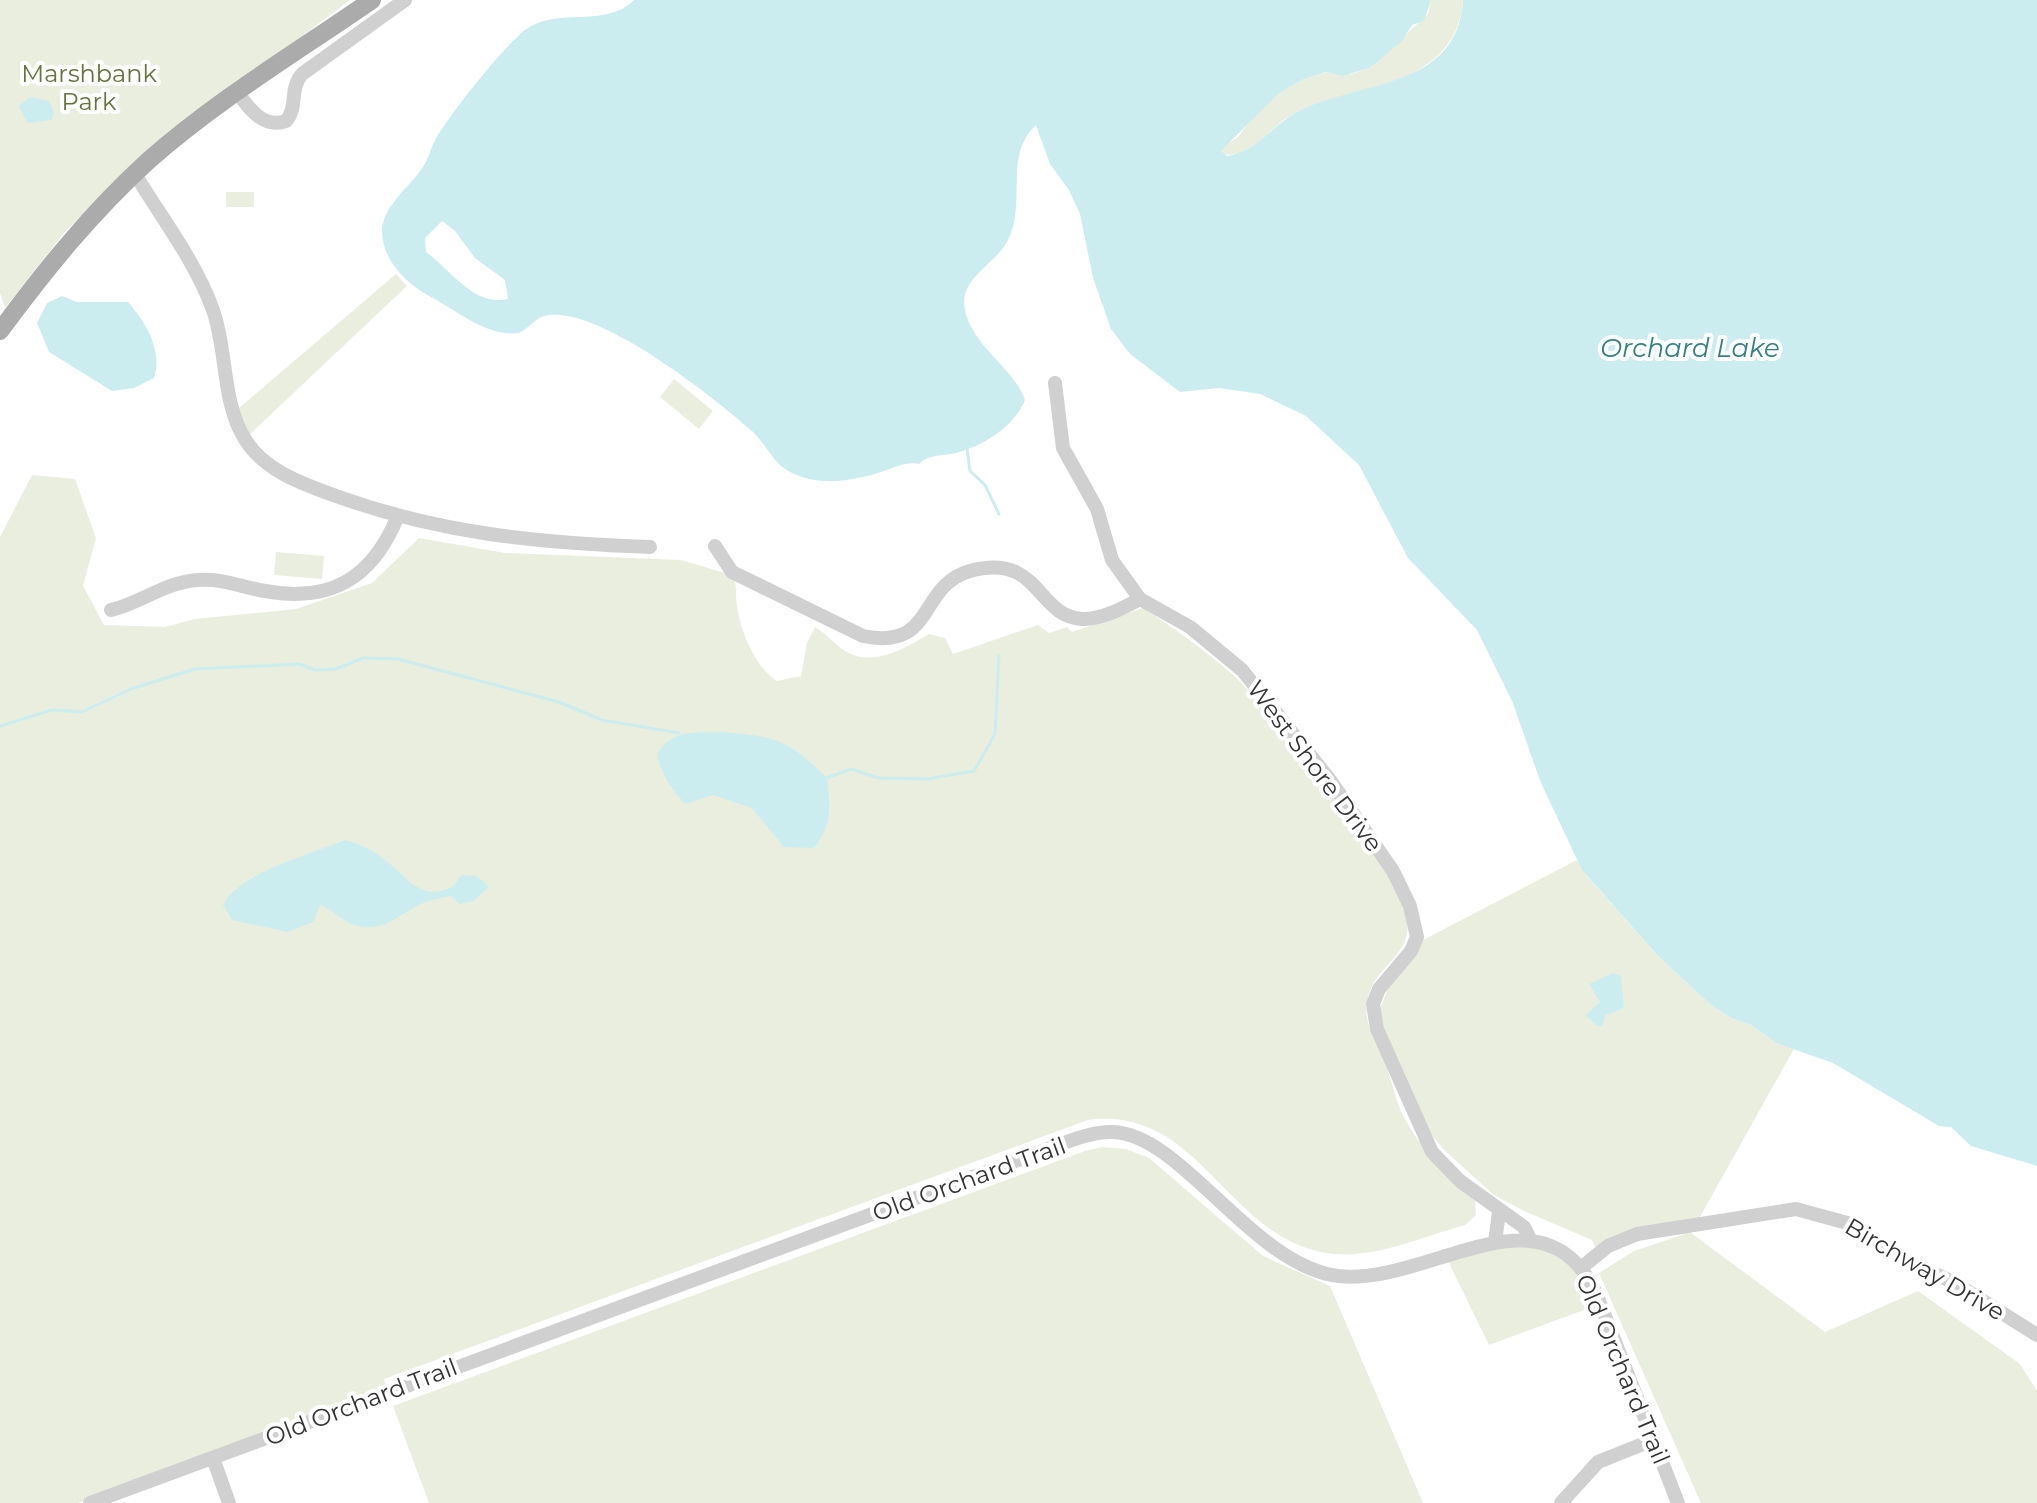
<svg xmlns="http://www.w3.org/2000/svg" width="2037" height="1503" font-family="Montserrat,sans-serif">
	<rect width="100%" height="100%" fill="#fff"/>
	<path fill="#eaeede" d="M0,0h350l-211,159 -75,74 -59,75 -5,-15z
		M1431,0h32c-5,84 -106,89 -167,113 -25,10 -43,47 -73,41l-2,-6 17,-11 18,-24 22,-19 24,-14 25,-8 24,2 19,-6 58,-54z
		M226,192h28v15h-28z
		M396,274l11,12 -158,149 -11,-26z
		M674,379l39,32 -14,18 -39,-32z
		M32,475l43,4 21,59 -13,48 21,39 61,2 30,-8 101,-10 76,-26 47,-45 86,15 176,7 51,15c6,12 3,17 5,30 2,24 20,65 40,76l24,-5 6,-33 8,-16c12,7 19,17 30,24 27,17 61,-3 84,-17l16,4 8,16 85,-29 11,8 18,-6 5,5 71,-24c31,20 60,41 88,65 44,40 165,190 176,245 6,35 -26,45 -37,73 -10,26 3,46 14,69 8,19 10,39 20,57 16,33 46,57 71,83l1,15 -11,10c-40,11 -89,33 -130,29 -108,-10 -132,-149 -247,-134l-704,259 4,13 -310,111h-78v-966z
		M276,552l48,4 -2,23 -48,-4z
		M1577,860l9,15 73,82 51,47 21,14 20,7 25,18 19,4 -104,186 134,99 93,-41 102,73 17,27v112h-336l-102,-230 35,-22 51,-17 -6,-3 -83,18 -4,-9 -68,-29 -30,-16 -51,-46 -20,-25 -40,-95 -3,-20 11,-28 32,-41z
		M1102,1147l24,2 23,9 114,98 67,30 93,217h-994l-36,-97 692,-255z
		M1516,1241l60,20 19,45 -106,39 -42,-86z"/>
	<path fill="#ccedf0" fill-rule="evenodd" d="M634,0h797l-7,21 -12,4 -10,16 -32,27 -28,8 -16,-4 -24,8 -24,14 -57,57 6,5c30,-4 46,-32 72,-45 59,-30 159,-21 164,-111h574v1166l-66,-20 -20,-19 -12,-1 -106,-63 -57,-20 -25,-18 -20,-7 -21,-14 -51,-47 -77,-87 -41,-87 -29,-82 -35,-71 -69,-72 -49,-93 -53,-49 -46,-22 -41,-6 -39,4 -50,-38 -19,-25 -18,-51 -13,-64 -11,-24 -19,-26 -14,-39c-33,30 -9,78 -28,115 -12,25 -50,38 -43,70 8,37 50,59 60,90 -11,27 -42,46 -69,53 -13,3 -27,1 -37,11 -14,-3 -27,5 -41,9 -27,8 -57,13 -84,1 -21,-9 -26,-28 -42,-43 -40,-35 -149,-122 -203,-116 -14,2 -18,12 -30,18 -33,4 -61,-22 -88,-36 -24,-13 -48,-35 -49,-65 -1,-23 26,-44 38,-61 8,-9 10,-22 16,-33 16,-26 66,-90 89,-108 33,-24 80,-1 109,-30zM442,221l13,10 20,27 30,22 3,19c-34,8 -58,-30 -82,-47l-1,-14z
		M30,97l19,4 5,11 -2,8 -25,3 -8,-17z
		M62,296l15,6h51c18,20 35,49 26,76l-20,10 -22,3 -63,-39 -12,-29 10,-20z
		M722,732c55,5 64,6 105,46 3,27 6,48 -13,70l-30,-1 -32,-39 -39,-13 -28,9c-14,-16 -24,-29 -28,-50 16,-25 37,-21 65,-22z
		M345,840c16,4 32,12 44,23 21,18 33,38 64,24l8,-12 16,1 12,11 -16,14 -14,3 -8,-8c-10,2 -21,4 -30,8 -25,12 -40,31 -69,20 -12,-4 -19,-15 -32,-19l-7,17 -25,10 -56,-12 -9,-15c14,-31 90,-52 122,-65z
		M1613,973l8,3 3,32 -18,7 -4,11h-5l-11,-11 14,-13 -11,-18z"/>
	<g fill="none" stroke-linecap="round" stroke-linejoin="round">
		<path stroke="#ccedf0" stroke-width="3" d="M967,449l3,22 15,14 14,29
			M0,726l52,-16 30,2 49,-23 64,-20 104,-5 16,6 21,-1 27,-11 35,1 161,43 43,18 77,13
			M827,778l24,-9 28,9 48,1 47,-8 21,-37 4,-78"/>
		<path stroke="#d0d0d0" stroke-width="14" d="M238,93c11,16 26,36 48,28 12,-13 3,-32 16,-47l103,-74
			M135,174c26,43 61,88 78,136 14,40 9,87 29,124 18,35 58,49 94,62 106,38 203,47 314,51
			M1055,383l8,65 34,61 15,51 28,39 50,28 52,43 88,110 63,91 17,35 7,31 -6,14 -32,38 -6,15 4,25 55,123 28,29 64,46 6,12
			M715,546l17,26 131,64c73,15 54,-50 107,-65 71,-19 65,45 112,48 19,1 41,-11 58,-20
			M111,610c30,-7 54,-28 87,-30 24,-2 43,7 67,11 66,12 107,-13 132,-73
			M1495,1242l4,-30
			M1581,1268l27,-22 29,-12 159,-25 55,15 53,36 49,22 84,53
			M213,1458l16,45
			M90,1503l942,-348c24,-8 55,-24 81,-23 66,2 133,122 214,142 91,22 213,-99 269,19l82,210
			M1561,1503l37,-41 55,-22"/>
		<path stroke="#ababab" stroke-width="18" d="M0,331c45,-61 92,-119 148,-170 69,-61 149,-109 224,-161"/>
	</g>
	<g text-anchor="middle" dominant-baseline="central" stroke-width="8" stroke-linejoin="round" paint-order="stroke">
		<g font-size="24" fill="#67733c" stroke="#fff">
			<text x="89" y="73">Marshbank<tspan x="89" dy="28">Park</tspan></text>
		</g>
		<g font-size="24" fill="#333" stroke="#fff">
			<text transform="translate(1315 766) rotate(53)">West Shore Drive</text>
			<text transform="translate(969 1179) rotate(-20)">Old Orchard Trail</text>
			<text transform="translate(1925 1269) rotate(30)">Birchway Drive</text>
			<text transform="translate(1623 1369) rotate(67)">Old Orchard Trail</text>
			<text transform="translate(361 1402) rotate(-21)">Old Orchard Trail</text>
		</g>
		<g font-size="26" font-style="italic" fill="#338187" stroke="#fff">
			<text x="1690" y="348">Orchard Lake</text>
		</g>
	</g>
</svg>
